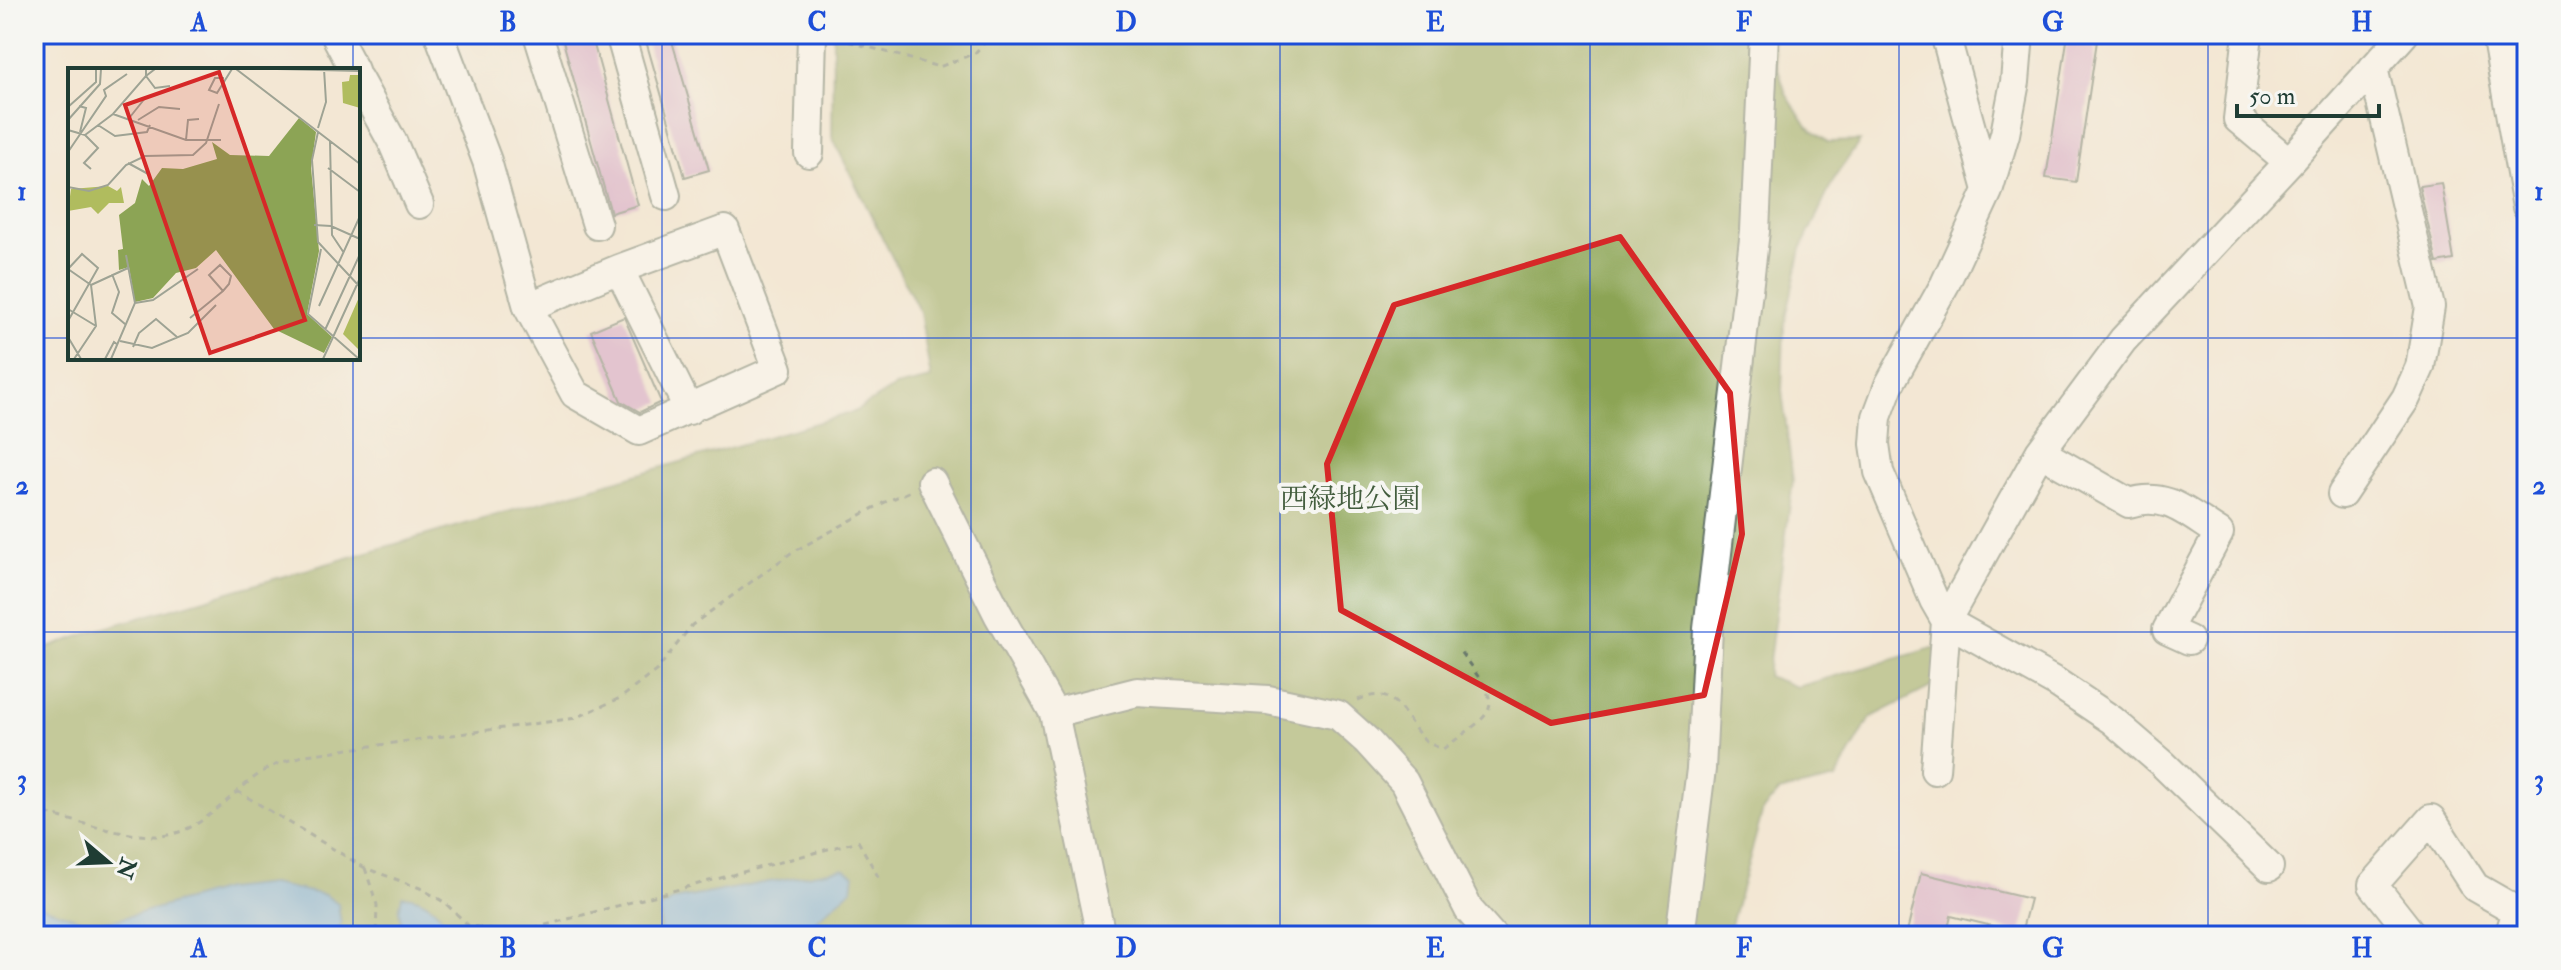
<svg xmlns="http://www.w3.org/2000/svg" width="2561" height="970" font-family="'IM FELL Double Pica','Noto Serif JP',serif">
	<rect width="100%" height="100%" fill="#f6f6f2"/>
	<filter id="ink" filterUnits="userSpaceOnUse"><feTurbulence type="fractalNoise" baseFrequency=".0125" numOctaves="2"/><feDisplacementMap in="SourceGraphic" scale="16" xChannelSelector="R" yChannelSelector="G"/><feConvolveMatrix kernelMatrix="1 2 1 2 8 2 1 2 1" color-interpolation-filters="sRGB"/></filter>
	<filter id="wash" filterUnits="userSpaceOnUse"><feTurbulence type="fractalNoise" baseFrequency=".006" numOctaves="4" result="noise"/><feDisplacementMap in="SourceGraphic" scale="32" xChannelSelector="R" yChannelSelector="G"/><feGaussianBlur stdDeviation="1.8" result="paint"/><feColorMatrix in="noise" values="0 0 0 0 0 0 0 0 0 0 0 0 0 0 0 0 0 1.4 0 .05"/><feComposite in="paint" operator="in"/></filter>
	<g filter="url(#wash)">
		<rect width="100%" height="100%" fill="#f3e7d4"/>
		<path fill="#8ca455" stroke="#567044" stroke-width="2" d="M833,34h938l5,28 10,32 21,32 21,16 32,-1 -25,36 -34,72 -17,78 -2,64 11,90 -26,195 30,11 139,-40 1,37 -67,34 -34,61 -57,13 -16,18 -35,126h-1694v-283l63,-23 757,-218 41,-25 36,-8 -11,-66 -88,-176z"/>
		<path fill="#64a4d7" stroke="#427086" stroke-width="2" d="M844,868l10,7 -2,14 -55,47h-138l2,-28 12,-8z
			M271,884l54,11 13,9 3,20 -8,12h-299v-32l57,19 28,-4 106,-30z
			M402,896c22,0 45,18 48,40h-47l-4,-25z"/>
		<g id="blocks">
			<path fill="#d09ac9" d="M561,34h30l47,171 -27,8z
				M644,34h26l39,136 -24,7z
				M2068,34h30l-22,148 -30,-4z
				M2441,183l13,77 -17,3 -18,-77z
				M624,317l37,85 -21,10 -19,-11 -30,-70z
				M1921,873l109,26 -9,34 -70,-17 -5,20h-40z"/>
		</g>
	</g>
	<g filter="url(#ink)">
		<use href="#blocks" fill-opacity="0" stroke="#69786c" stroke-width="2"/>
		<g fill="none" stroke-linecap="round" stroke-linejoin="round">
			<g stroke="#69786c" stroke-width="32">
				<path id="minor" d="M335,34l19,36
					M439,34l48,127 41,146 47,87 64,37 139,-62 -53,-139 -106,39 -91,38
					M538,34l59,191
					M620,34l46,162
					M1945,34l43,156
					M2019,34l-4,48 -10,52 -17,57 -43,93 -56,101 -12,32 -2,27 4,28 55,128 12,21 111,62 55,37 51,44 106,103
					M2248,34l-10,85 51,43
					M2496,34l31,173
					M358,79l34,62 27,63
					M809,153l3,-119
					M619,269l70,141
					M2040,452l89,51c38,-12 59,11 90,30l-52,97 22,10
					M932,482l66,132 56,99 47,223
					M2342,494l64,-96 14,-31 10,-60 -57,-239
					M1054,713l83,-21 131,8 70,15 29,26 37,41 65,128 23,26
					M1935,770l11,-149 94,-169 83,-112 166,-178 115,-128
					M1680,936l21,-167 7,-140 47,-398 9,-197
					M2413,936l-40,-51 58,-66 44,68 42,24 -8,25"/>
			</g>
			<path stroke="#69786c" stroke-width="3" stroke-dasharray="6 6" stroke-linecap="butt" d="M837,38l102,29 36,-14 17,-19
				M1358,700c41,-17 44,19 68,41 4,3 11,6 17,8 59,-43 60,-39 16,-99
				M237,791l128,77 55,20 24,14 24,23 42,9 21,-5 327,-88 21,37
				M34,811c40,8 81,25 122,25 45,0 74,-44 109,-66 12,-7 28,-11 41,-15l270,-37 46,-21 35,-27 35,-45 99,-72 92,-50 28,-12
				M365,868l12,37 -1,31
				M463,936l5,-11"/>
			<use href="#minor" stroke="#fff" stroke-width="28"/>
		</g>
	</g>
	<path d="M0 0H2561V970H0ZM1620,237l110,156 12,141 -38,161 -153,28 -210,-113 -14,-146 67,-159z" fill="#f3e7d4" fill-opacity=".55" fill-rule="evenodd"/>
	<path fill="none" stroke="#d62828" stroke-width="6" stroke-linejoin="round" d="M1620,237l110,156 12,141 -38,161 -153,28 -210,-113 -14,-146 67,-159z"/>
	<path fill="none" stroke="#1d4ed8" stroke-width="2" stroke-opacity="0.55" d="M353,34v36M662,34v902M971,34v902M1280,34v902M1590,34v902M1899,34v902M2208,34v902M34,338h36M358,338h2169M353,358v578M34,632h2493"/>
	<g text-anchor="middle" dominant-baseline="central" stroke-width="8" stroke-linejoin="round" paint-order="stroke">
		<g font-size="28" fill="#435d3e" stroke="#f6f6f2">
			<text x="1350" y="499">西緑地公園</text>
		</g>
	</g>
	<g transform="translate(68 68)">
		<rect width="292" height="292" fill="#f3e7d4"/>
		<path d="M282,7h10v33l-17,-5 -1,-21 7,-1zM40,118l9,5 4,-4 3,16h-15l-11,11 -7,-7 -23,4 3,-22zM292,227v56l-17,-17z" fill="#b0bc5e"/>
		<path d="M231,50l17,14 -5,36 8,83 -12,63 25,23 -8,16 -50,-24 -58,-79 -20,18 -20,5 -23,25 -18,4 -6,-35 -10,3 -1,-20 5,-1 -4,-34 16,-12 7,-24 7,7 13,-18 21,1 34,-10 -5,-17 18,13 39,1z" fill="#8ca455"/>
		<path fill="none" stroke="#9ea394" stroke-width="2" d="M87,1l-9,7 9,12 15,-2M168,1l124,95M209,1l83,2M156,10h-9l-6,12 8,3 15,-24M11,38l7,2 -6,24M0,39l28,-25v-13M45,46l73,26h35M62,49l16,-20M0,52l32,-36 1,-15M70,52l21,-13 21,2M30,57l17,11 32,-4 3,-7M250,60l8,-26 -2,-33M0,62l17,5 13,13 -14,15 7,6M250,64l-6,28 6,82 42,45M17,67l28,-21 33,-38v-7M118,72l2,-20 11,-1M262,73l2,94 12,18M0,84l38,-56 -2,-6 23,-16M60,95l22,12M260,100l32,24M0,119l21,4 19,-6 18,-20 19,-9 48,-1 13,-12 13,-39M246,157l17,1 29,13M253,181l-13,65 51,45M0,201l23,16 5,41 -22,33M0,201l14,-15 16,14 -30,53M44,206l7,18 -7,21 13,11M23,217l37,-17M67,235l18,-3 45,-31M251,238l41,-90M0,241l28,17M122,250l33,-27 6,-7 2,-8 -11,-11 -11,10 14,16M257,262l35,-76M0,269l13,22M52,273l32,7 36,-15 28,-28M65,279l6,-14 17,-14 21,18M37,291l9,-17 4,3M43,291l24,-56 -9,-48M255,291l37,-81"/>
		<path fill="#d62828" fill-opacity="0.15" stroke="#d62828" stroke-width="4" d="M151,4l86,248 -95,33 -85,-248z"/>
		<rect width="292" height="292" fill="none" stroke="#1f3d34" stroke-width="4"/>
	</g>
	<rect width="2561" height="970" fill="none" stroke="#f6f6f2" stroke-width="88"/>
	<g transform="translate(108 862) rotate(109)" stroke="#f6f6f2" stroke-width="6" paint-order="stroke">
	<path d="M0-6L14 30L0 20L-14 30Z" fill="#1f3d34"/>
	<text y="-12" font-size="22" font-weight="bold" text-anchor="middle" fill="#1f3d34">N</text>
	</g>
	<path d="M2237 104v12h142v-12" fill="none" stroke="#1f3d34" stroke-width="4"/>
	<text x="2249" y="104" font-size="24" fill="#1f3d34" stroke="#f6f6f2" stroke-width="6" paint-order="stroke">50 m</text>
	<rect x="44" y="44" width="2473" height="882" fill="none" stroke="#1d4ed8" stroke-width="3"/>
	<g font-size="26" text-anchor="middle" font-weight="bold" fill="#1d4ed8">
		<text x="199" y="31">A</text>
		<text x="508" y="31">B</text>
		<text x="817" y="31">C</text>
		<text x="1126" y="31">D</text>
		<text x="1435" y="31">E</text>
		<text x="1744" y="31">F</text>
		<text x="2053" y="31">G</text>
		<text x="2362" y="31">H</text>
		<text x="22" y="200">1</text>
		<text x="2539" y="200">1</text>
		<text x="22" y="494">2</text>
		<text x="2539" y="494">2</text>
		<text x="22" y="788">3</text>
		<text x="2539" y="788">3</text>
		<text x="199" y="957">A</text>
		<text x="508" y="957">B</text>
		<text x="817" y="957">C</text>
		<text x="1126" y="957">D</text>
		<text x="1435" y="957">E</text>
		<text x="1744" y="957">F</text>
		<text x="2053" y="957">G</text>
		<text x="2362" y="957">H</text>
	</g>
</svg>
